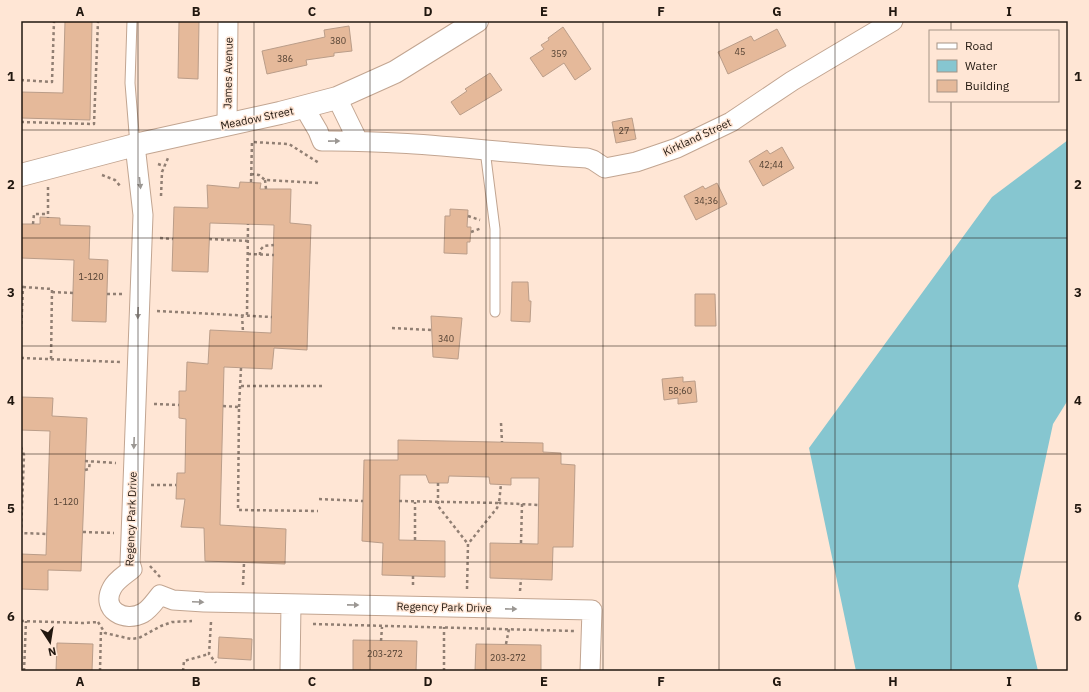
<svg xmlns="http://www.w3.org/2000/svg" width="1089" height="692" font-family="'IBM Plex Sans',sans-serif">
	<rect width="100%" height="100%" fill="#ffe6d5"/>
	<path fill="#86c6d0" d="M1068,140v260l-15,24 -35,162 20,85h-182l-47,-223 183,-251z"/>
	<path fill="#e5b99a" stroke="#ba9d89" d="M65,21h27l-2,99 -69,-2v-26l42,1z
		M179,21h20l-1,58 -20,-1z
		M349,26l3,25 -18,2v3l-28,4 1,5 -40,9 -5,-23 63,-14 -1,-7z
		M563,27l28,42 -16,11 -11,-17 -21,14 -13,-19 14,-9 -3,-4 8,-5 -1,-2z
		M777,29l9,17 -58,28 -10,-22 33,-16 3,5z
		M490,73l12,17 -42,25 -9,-13 16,-11 -2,-2z
		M632,118l4,21 -20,4 -4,-21z
		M782,147l12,21 -31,18 -14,-25 18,-11 3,4z
		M240,182l21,1 -1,6h31l-1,34 21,2 -4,125 -33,-2 -2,21 -48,-2 -4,158 66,4 -1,35 -80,-3 -1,-33 -23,-1 4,-28h-9l1,-26h8l1,-54 -7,-1v-27h7l1,-29 21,2 2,-34 61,3 3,-108 -64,-2 -2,49 -36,-1 2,-64 34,1 -1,-23 32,3z
		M717,183l10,21 -31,16 -12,-24 19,-10 2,3z
		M450,209l18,1 -1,17h4l-1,15h-3v12l-23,-1 1,-37h5z
		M40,217l20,1v7l30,1 -1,33 19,1 -2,62 -34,-1 2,-61 -53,-2v-34h19z
		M512,282h16l1,19h2l-1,21 -19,-1z
		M695,294h20l1,32h-21z
		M431,316l31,2 -4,41 -25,-2z
		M683,377v5l12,-1 2,21 -19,2v-6l-14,2 -2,-21z
		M21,397l32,1 -1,18 35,2 -6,153 -33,-1v20l-27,-1v-35l25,1 4,-124 -29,-1z
		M398,440l145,3v9l18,1v11l14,1 -2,82h-20l-1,33 -62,-2v-35l48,1 1,-66h-28v7l-21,-1 -1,-7 -40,-1 -1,7h-19l-3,-8h-26l-1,65 46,1v36l-63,-2 1,-32 -21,-2 2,-81h34z
		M219,637l33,2 -1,21 -33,-2z
		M353,640l64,1 -1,30h-63z
		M57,643l36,1 -1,27h-36z
		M476,644l65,1v26h-66z"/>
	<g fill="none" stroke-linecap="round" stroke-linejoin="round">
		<g stroke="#c2a591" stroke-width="11">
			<path id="service" d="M132,21l-2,62 5,62
				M485,150l10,79v83"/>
		</g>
		<g stroke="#c2a591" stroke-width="21">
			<path id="minor" d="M337,98l21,43
				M304,107l14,24 4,10c89,-1 177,12 265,17l6,2 12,8 31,-6 41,-14 54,-26 61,-41 101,-60
				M227,124l1,-103
				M135,145l8,70 -12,322 -1,26 2,6c-7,6 -16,11 -20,19 -12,22 13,35 31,25 7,-4 12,-12 17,-18l13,5 31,2 388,8 -2,61
				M290,671l1,-67"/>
		</g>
		<g stroke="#c2a591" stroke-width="24">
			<path id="tertiary" d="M21,175l114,-30 145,-32 57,-15 58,-26 82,-51"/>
		</g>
		<path stroke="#917f73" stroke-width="2.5" stroke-dasharray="3 3" stroke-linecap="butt" d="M21,80l31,2 2,-61
			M21,122l73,2 4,-103
			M158,164l6,2
			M251,174l8,1 6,5 54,3
			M102,175l13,5 6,7
			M265,180l1,9
			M251,182l1,-40 37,2 30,19
			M48,187v31
			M161,196l1,-24 6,-14
			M468,216l12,4
			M33,224l1,-10h14
			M471,232l11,-4
			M160,238l13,1
			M209,239l39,2
			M248,254l26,1
			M260,255v-5l4,-4 10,-1
			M21,287h2l-2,46
			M23,287l29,2 -1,70
			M52,292l21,1
			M107,294h16
			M157,311l115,6
			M242,315l1,17
			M247,315l1,-91
			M392,328l39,2
			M21,358l99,4
			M241,386h83
			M154,404l25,1
			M223,406l16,1 -1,103 80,1
			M239,407l2,-39
			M501,423l1,19
			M21,447l3,8 -3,78 26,1
			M85,461l31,2
			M85,470l4,-1 1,-8
			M438,483v23l30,38
			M151,485h25
			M319,499l44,2
			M399,501l100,2 2,-19
			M83,532l31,1
			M415,540v-38
			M521,543l1,-39
			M150,566l10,11
			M413,576v12
			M243,585l1,-22
			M467,589l1,-45 29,-36 2,-5 40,2
			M520,591l1,-12
			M21,621l62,2 15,-1
			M98,622l7,11 26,6 8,-1 22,-12 11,-4 20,-1
			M211,622l-2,32 7,9
			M313,624l261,7
			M381,641l1,-14
			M506,644l3,-15
			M24,671l2,-50
			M100,671l1,-42
			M183,671l1,-10 25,-7
			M444,671v-44"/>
		<use href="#service" stroke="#fff" stroke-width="9"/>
		<use href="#minor" stroke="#fff" stroke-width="19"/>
		<use href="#tertiary" stroke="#fff" stroke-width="22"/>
	</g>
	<defs><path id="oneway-solid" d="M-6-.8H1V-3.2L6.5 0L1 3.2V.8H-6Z"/></defs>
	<g fill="#9b9793">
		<use href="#oneway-solid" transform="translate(334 141) rotate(-1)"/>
		<use href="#oneway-solid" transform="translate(140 183) rotate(84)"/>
		<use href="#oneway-solid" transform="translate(138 313) rotate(92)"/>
		<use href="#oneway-solid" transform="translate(134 443) rotate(92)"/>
		<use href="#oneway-solid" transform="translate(198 602) rotate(3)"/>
		<use href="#oneway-solid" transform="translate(353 605) rotate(1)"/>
		<use href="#oneway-solid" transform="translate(511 609) rotate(1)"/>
	</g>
	<path fill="none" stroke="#21170f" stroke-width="1" stroke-opacity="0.55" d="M138,21v650M254,21v650M370,21v650M486,21v650M603,21v650M719,21v650M835,21v650M951,21v10M951,101v570M21,130h1047M21,238h1047M21,346h1047M21,454h1047M21,562h1047"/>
	<g text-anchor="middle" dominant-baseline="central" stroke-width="3" stroke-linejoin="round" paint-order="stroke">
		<g font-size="9" fill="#524032">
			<text x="338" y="40">380</text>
			<text x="740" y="51">45</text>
			<text x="559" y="53">359</text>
			<text x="285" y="58">386</text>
			<text x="624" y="130">27</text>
			<text x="771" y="164">42;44</text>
			<text x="706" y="200">34;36</text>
			<text x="91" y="276">1-120</text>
			<text x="446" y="338">340</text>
			<text x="680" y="390">58;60</text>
			<text x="66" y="501">1-120</text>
			<text x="385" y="653">203-272</text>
			<text x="508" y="657">203-272</text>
		</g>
		<g font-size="11" fill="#21170f" stroke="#ffe6d5">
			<text transform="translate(228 73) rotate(-89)">James Avenue</text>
			<text transform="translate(257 118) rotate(-12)">Meadow Street</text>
			<text transform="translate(697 137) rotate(-25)">Kirkland Street</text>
			<text transform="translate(131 519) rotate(-88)">Regency Park Drive</text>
			<text transform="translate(444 607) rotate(1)">Regency Park Drive</text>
		</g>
	</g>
	<rect width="1089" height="692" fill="none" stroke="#ffe6d5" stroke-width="44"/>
	<rect x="929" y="30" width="130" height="72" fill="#ffe6d5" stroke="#a69386"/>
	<rect x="937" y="43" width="20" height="6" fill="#ffffff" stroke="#a69386"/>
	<text x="965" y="50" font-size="12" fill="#21170f">Road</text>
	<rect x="937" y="60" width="20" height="12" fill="#86c6d0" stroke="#a69386"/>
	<text x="965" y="70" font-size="12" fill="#21170f">Water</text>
	<rect x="937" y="80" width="20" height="12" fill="#e5b99a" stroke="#a69386"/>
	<text x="965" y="90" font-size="12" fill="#21170f">Building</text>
	<g transform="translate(50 642) rotate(168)" stroke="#ffe6d5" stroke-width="3" paint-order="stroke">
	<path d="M0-3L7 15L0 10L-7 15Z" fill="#21170f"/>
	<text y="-6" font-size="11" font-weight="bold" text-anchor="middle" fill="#21170f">N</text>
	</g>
	<rect x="22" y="22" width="1045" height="648" fill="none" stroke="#21170f" stroke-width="1.5"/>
	<g font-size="13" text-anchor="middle" font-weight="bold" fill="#21170f">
		<text x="80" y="16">A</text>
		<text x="196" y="16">B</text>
		<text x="312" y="16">C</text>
		<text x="428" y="16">D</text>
		<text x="544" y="16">E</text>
		<text x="661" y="16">F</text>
		<text x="777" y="16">G</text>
		<text x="893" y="16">H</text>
		<text x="1009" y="16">I</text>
		<text x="11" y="81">1</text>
		<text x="1078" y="81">1</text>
		<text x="11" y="189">2</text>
		<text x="1078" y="189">2</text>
		<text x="11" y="297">3</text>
		<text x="1078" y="297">3</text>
		<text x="11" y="405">4</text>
		<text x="1078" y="405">4</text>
		<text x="11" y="513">5</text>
		<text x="1078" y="513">5</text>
		<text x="11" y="621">6</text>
		<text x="1078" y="621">6</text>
		<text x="80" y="686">A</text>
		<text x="196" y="686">B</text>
		<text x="312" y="686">C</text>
		<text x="428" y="686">D</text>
		<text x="544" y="686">E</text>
		<text x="661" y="686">F</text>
		<text x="777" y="686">G</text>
		<text x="893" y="686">H</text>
		<text x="1009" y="686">I</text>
	</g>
</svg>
